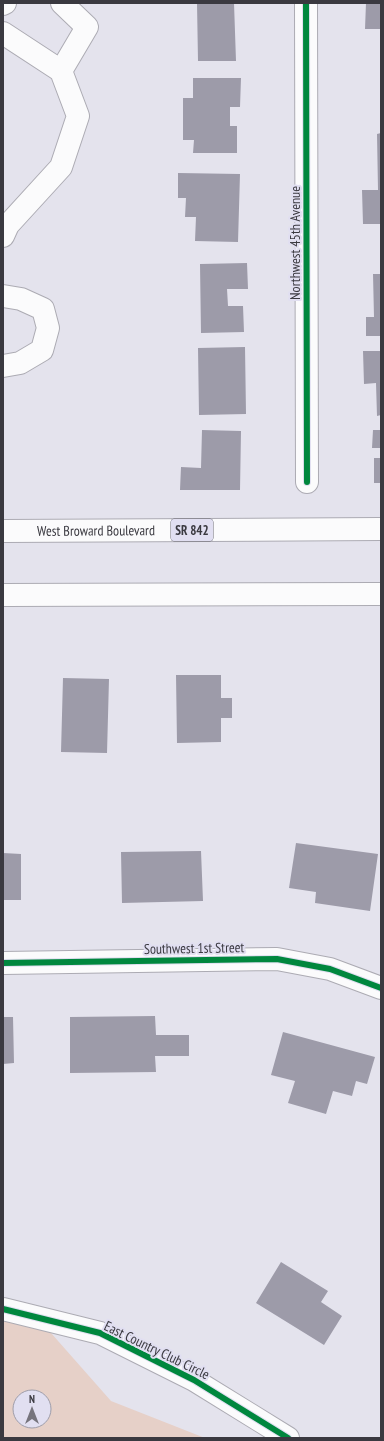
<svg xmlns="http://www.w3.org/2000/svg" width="384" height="1441" font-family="'PT Sans Narrow',sans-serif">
	<rect width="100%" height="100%" fill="#e4e3ed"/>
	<path fill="#e6d0c8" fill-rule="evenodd" d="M36,1316l75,85 94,37h-202v-120zM20,1397h24v24h-24z"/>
	<path fill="#9d9ba9" d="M197,3h37l2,58h-38z
		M366,3h15v26h-16z
		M193,78h48l-1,29h-10v19h7v27h-44l1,-13h-11v-42h10z
		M381,133v91h-18l-1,-34h16l-1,-56z
		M178,173l62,1 -2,68 -43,-1 1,-24h-11l1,-19h-8z
		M247,263l1,26h-21l1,17h15l1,26 -43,1 -1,-69z
		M373,274h8v62h-15v-19h8z
		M245,347l1,67 -47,1 -1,-67z
		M363,351h18v64l-4,1 -1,-33 -12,1z
		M202,430l39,1 -1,59h-60l1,-23 20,1z
		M373,430h8v18h-9z
		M374,458h7v25h-7z
		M176,675h45v23h11v20h-11v24l-44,1z
		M63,678l46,1 -2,74 -46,-1z
		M296,843l82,11 -8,57 -55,-8 1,-11 -27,-4z
		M201,851l2,50 -81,2 -1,-51z
		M3,853l18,1v46h-18z
		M155,1016l1,19h33v21h-34l1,16 -86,1v-56z
		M3,1017h10l1,46 -11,1z
		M283,1032l92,25 -8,27 -11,-3 -4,15 -19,-5 -7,23 -38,-11 7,-22 -24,-6z
		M281,1262l47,29 -7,11 21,14 -18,29 -68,-42z"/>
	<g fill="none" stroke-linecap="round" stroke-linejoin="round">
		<g stroke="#acabb3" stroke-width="24">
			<path id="minor" d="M306,3l1,479
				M3,4l2,-1
				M3,33l58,38 17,45 -17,51 -53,58 -5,11
				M61,71l26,-44 -25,-24
				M3,296l18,3 22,10 5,19 -6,22 -22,13 -17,3
				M3,963l274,-4 53,10 51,19
				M3,1309l97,24 94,47 94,58"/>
		</g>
		<g stroke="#acabb3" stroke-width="24">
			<g id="major">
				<path id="s1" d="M3,531l378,-2"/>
				<path d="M3,595l378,-1"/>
			</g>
		</g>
		<use href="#minor" stroke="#fbfbfc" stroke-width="22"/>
		<use href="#major" stroke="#fbfbfc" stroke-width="22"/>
		<g stroke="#e1dff1" stroke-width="8">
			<path id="cycleway" d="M306,3l1,479
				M3,963l274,-4 53,10 51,19
				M3,1309l97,24 94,47 94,58"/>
		</g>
		<use href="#cycleway" stroke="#00873e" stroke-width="6"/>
	</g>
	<g text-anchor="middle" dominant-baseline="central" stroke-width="4" stroke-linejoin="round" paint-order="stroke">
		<rect fill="#e1dff1" stroke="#6c6b75" stroke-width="1" x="171" y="519" width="42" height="22" rx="3"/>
		<g font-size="13" font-weight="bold" fill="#3a3940">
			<text x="192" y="530">SR 842</text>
		</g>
		<g font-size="14" fill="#3a3940" stroke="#e1dff1">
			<text transform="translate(295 243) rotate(-90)">Northwest 45th Avenue</text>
			<text stroke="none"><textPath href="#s1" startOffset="93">West Broward Boulevard</textPath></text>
			<text transform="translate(194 948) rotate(-1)">Southwest 1st Street</text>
			<text transform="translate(157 1350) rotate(26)">East Country Club Circle</text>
		</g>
	</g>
	<rect width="384" height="1441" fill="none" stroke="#3a3940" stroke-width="8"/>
	<g transform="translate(32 1409)"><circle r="19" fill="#e1dff1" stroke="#9e9daa"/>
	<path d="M0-3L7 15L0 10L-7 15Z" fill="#76747d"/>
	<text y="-6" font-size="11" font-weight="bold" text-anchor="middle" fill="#3a3940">N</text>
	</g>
</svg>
